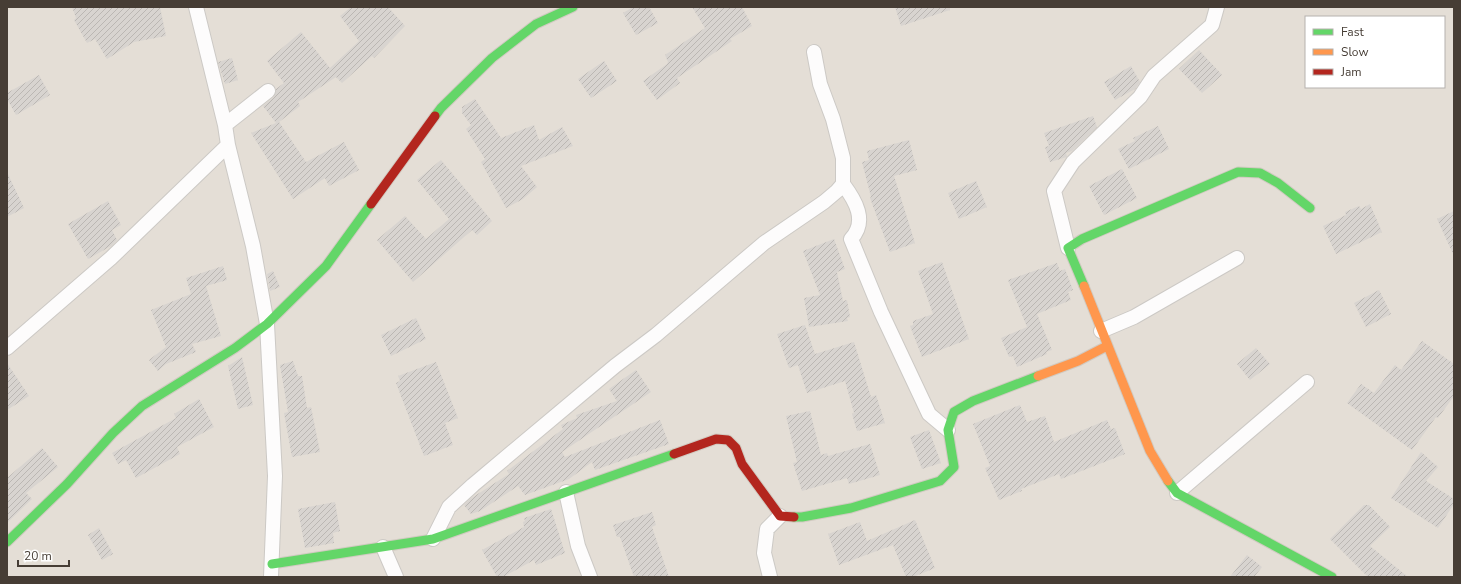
<svg xmlns="http://www.w3.org/2000/svg" width="1461" height="584" font-family="'Nunito Sans',sans-serif">
	<defs>
		<pattern id="building-hatch" width="6" height="6" patternUnits="userSpaceOnUse"><rect width="6" height="6" fill="#d8d4d0"/><path d="M-1 1l2-2M0 6l6-6M5 7l2-2" fill="none" stroke="#bbb7b3"/></pattern>
	</defs>
	<rect width="100%" height="100%" fill="#f0ede9"/>
	<path fill="#e4ded6" fill-rule="evenodd" d="M7,7h1447v570h-1447zM1306,17h138v70h-138z"/>
	<path fill="url(#building-hatch)" d="M72,7h88l6,29 -32,6 -27,17 -12,-20 -8,4 -13,-23 2,-2z
		M351,7h37l17,19 -31,32 -2,-2 -30,27 -6,-6 -38,25 2,4 -21,16 27,40 38,-20 15,28 -30,16 -4,-8 -32,21 -42,-66 25,-10 -13,-17 11,-9 2,-8 8,-6 -17,-22 34,-29 29,36 29,-27 -19,-25z
		M633,7h16l9,16 -22,12 -13,-22z
		M692,7h50l10,19 -22,13 2,2 -55,37 3,5 -23,17 -14,-19 24,-17 1,-2 -3,-7 40,-27z
		M895,7h55v3l-49,16z
		M1199,50l23,25 -20,18 -23,-24z
		M232,58l6,22 -13,4 -7,-22z
		M604,61l13,20 -26,17 -13,-19z
		M1131,66l9,16 -5,7 -20,11 -11,-18z
		M39,75l11,20 -34,20 -9,-16v-6z
		M475,99l26,39 33,-13 5,15 23,-13 11,19 -52,20 16,21 -14,12 -17,9 -25,-46 4,-3 -19,-30 5,-4 -9,-12v-6z
		M1093,116l4,11 -25,24 -6,2 1,4 -17,5 -5,-15 4,-1 -5,-13z
		M1158,126l11,23 -40,20 -11,-20 17,-8 -2,-3z
		M909,140l8,30 -23,6 21,67 -25,9 -20,-54 1,-1 -9,-35 7,-2 -2,-9z
		M441,160l51,61 -15,14 -5,-5 -59,52 -36,-42 28,-24 21,23 23,-20 -32,-39z
		M1122,169l15,29 -33,17 -15,-29z
		M7,172l17,36 -17,9z
		M976,181l11,26 -28,12 -11,-26z
		M108,201l13,24 -9,5 5,10 -6,6 -23,13 -20,-35z
		M1370,204l12,28 -46,22 -13,-28 23,-11 -1,-3 14,-6 2,3z
		M1454,211v45l-17,-37z
		M834,239l11,30 -8,3 6,29 4,-1 3,17 -3,1 1,3 -39,6 -5,-29 16,-3 -17,-44z
		M942,262l27,77 -47,18 -12,-31 3,-1v-4l20,-7 -15,-43z
		M1057,263l3,8 5,-2 8,21 -5,2 3,8 -34,14 15,36 -6,2 1,2 -30,13 -4,-11 -4,1 -8,-19 26,-11 -19,-47z
		M223,266l4,14 -21,6 15,50 -29,8 4,8 -30,12 -8,7 -9,-11 17,-13 -15,-37 40,-16 -5,-16z
		M273,271l7,16 -10,4 -3,-17z
		M1379,290l12,24 -25,13 -12,-24z
		M416,318l10,21 -35,17 -10,-21z
		M805,325l10,29 39,-12 17,55 5,-2 9,28 -28,8 -5,-17 2,-1 -9,-32 -38,12 -9,-28 -9,3 -12,-34z
		M1422,341l32,23v32l-16,22 -2,-1 -24,33 -65,-47 14,-19 13,9 21,-28 6,5z
		M1256,348l14,16 -20,16 -13,-16z
		M242,357l11,48 -15,4 -10,-43z
		M293,361l5,15h4l5,32 4,-1 9,45 -28,5 -8,-44 4,-1 -8,-47z
		M436,362l22,56 -13,5 8,22 -29,11 -28,-73 4,-2 -2,-5z
		M7,363l22,33 -22,14z
		M636,370l15,22 -89,60 3,5 95,-37 9,24 -74,26 -3,-8 -23,17 -44,16 -7,-9 -38,25 -9,3 -7,-9 6,-6 39,-25 -2,-3 56,-42 -2,-4 16,-7 -1,-3 41,-14 -8,-12z
		M199,399l15,28 -37,20 3,7 -44,24 -10,-18 -8,4 -6,-11 64,-35 -2,-4z
		M1020,405l7,17 18,-6 9,26 53,-22 4,9 4,-1 10,26 -64,25 -2,-5 -38,15 1,2 -23,9 -14,-32 5,-2 -17,-42z
		M810,411l11,44 6,-2 1,3 42,-12 10,31 -31,9 -2,-6 -45,13 -9,-28 4,-1 -11,-46z
		M929,430l12,33 -19,6 -12,-32z
		M42,448l16,19 -32,26 6,6 -25,24v-45z
		M1421,452l17,15 -12,14 28,18v5l-16,24 -47,-30z
		M335,502l5,29 -7,2 1,10 -29,5 -7,-39z
		M1364,505h5l21,22 -20,19 38,31h-40l-38,-38z
		M551,509l14,44 -29,12 -2,-5 -31,17h-6l-15,-27 42,-23 -1,-5 2,-1 -1,-3z
		M652,512l4,13 -4,2 17,50h-35l-14,-40h-3l-4,-12z
		M915,520l20,48 -22,9h-7l-13,-32 -54,20 -11,-31 32,-12 7,19z
		M99,528l14,26 -11,6 -14,-25z
		M1247,555l15,12 -8,10h-24z"/>
	<g fill="none" stroke-linecap="round" stroke-linejoin="round">
		<g stroke="#ccc9c5" stroke-width="16">
			<path id="street" d="M196,7l29,118 3,20 25,101 14,78 8,152 -4,101
				M225,125l43,-34
				M843,184c12,16 25,37 8,55l30,73 48,102 19,16
				M1068,248l-14,-57 19,-29 67,-65 14,-21 58,-51 5,-18
				M1101,331l33,-14 103,-59
				M7,348l104,-90 117,-113
				M566,492l12,54 12,31
				M1177,493l130,-111
				M433,539l16,-32 24,-22 142,-119 41,-31 108,-92 60,-41 13,-11 6,-7v-26l-10,-39 -13,-35 -6,-32
				M383,547l13,30
				M770,577l-6,-24 3,-24 13,-13"/>
		</g>
		<g stroke="#d1cac1" stroke-width="11">
			<path id="fast" d="M435,116l6,-8 51,-50 44,-34 37,-17
				M1084,286l-16,-38 14,-9 156,-67 22,1 18,10 32,25
				M1168,481l9,12 155,84
				M794,517h8l49,-9 89,-27 14,-14 -6,-37 6,-18 19,-11 65,-25
				M7,542l60,-58 46,-51 29,-27 93,-58 32,-24 59,-58 45,-62
				M272,564l161,-25 241,-85"/>
		</g>
		<g stroke="#d1cac1" stroke-width="11">
			<path id="slow" d="M1084,286l66,165 18,30
				M1038,376l40,-15 29,-15"/>
		</g>
		<g stroke="#d1cac1" stroke-width="11">
			<path id="jam" d="M371,204l64,-88
				M674,454l42,-15 12,1 8,8 6,16 38,52 14,1"/>
		</g>
		<use href="#street" stroke="#fdfcfc" stroke-width="14"/>
		<use href="#fast" stroke="#63d668" stroke-width="9"/>
		<use href="#slow" stroke="#ff974d" stroke-width="9"/>
		<use href="#jam" stroke="#b3261e" stroke-width="9"/>
	</g>
	<rect width="1461" height="584" fill="none" stroke="#463d35" stroke-width="16"/>
	<rect x="1305" y="16" width="140" height="72" fill="#ffffff" stroke="#b5b1ae"/>
	<rect x="1313" y="29" width="20" height="6" fill="#63d668" stroke="#b5b1ae"/>
	<text x="1341" y="36" font-size="12" fill="#463d35">Fast</text>
	<rect x="1313" y="49" width="20" height="6" fill="#ff974d" stroke="#b5b1ae"/>
	<text x="1341" y="56" font-size="12" fill="#463d35">Slow</text>
	<rect x="1313" y="69" width="20" height="6" fill="#b3261e" stroke="#b5b1ae"/>
	<text x="1341" y="76" font-size="12" fill="#463d35">Jam</text>
	<path d="M18 560v6h51v-6" fill="none" stroke="#463d35" stroke-width="2"/>
	<text x="24" y="560" font-size="12" fill="#463d35" stroke="#ffffff" stroke-width="3" paint-order="stroke">20 m</text>
</svg>
